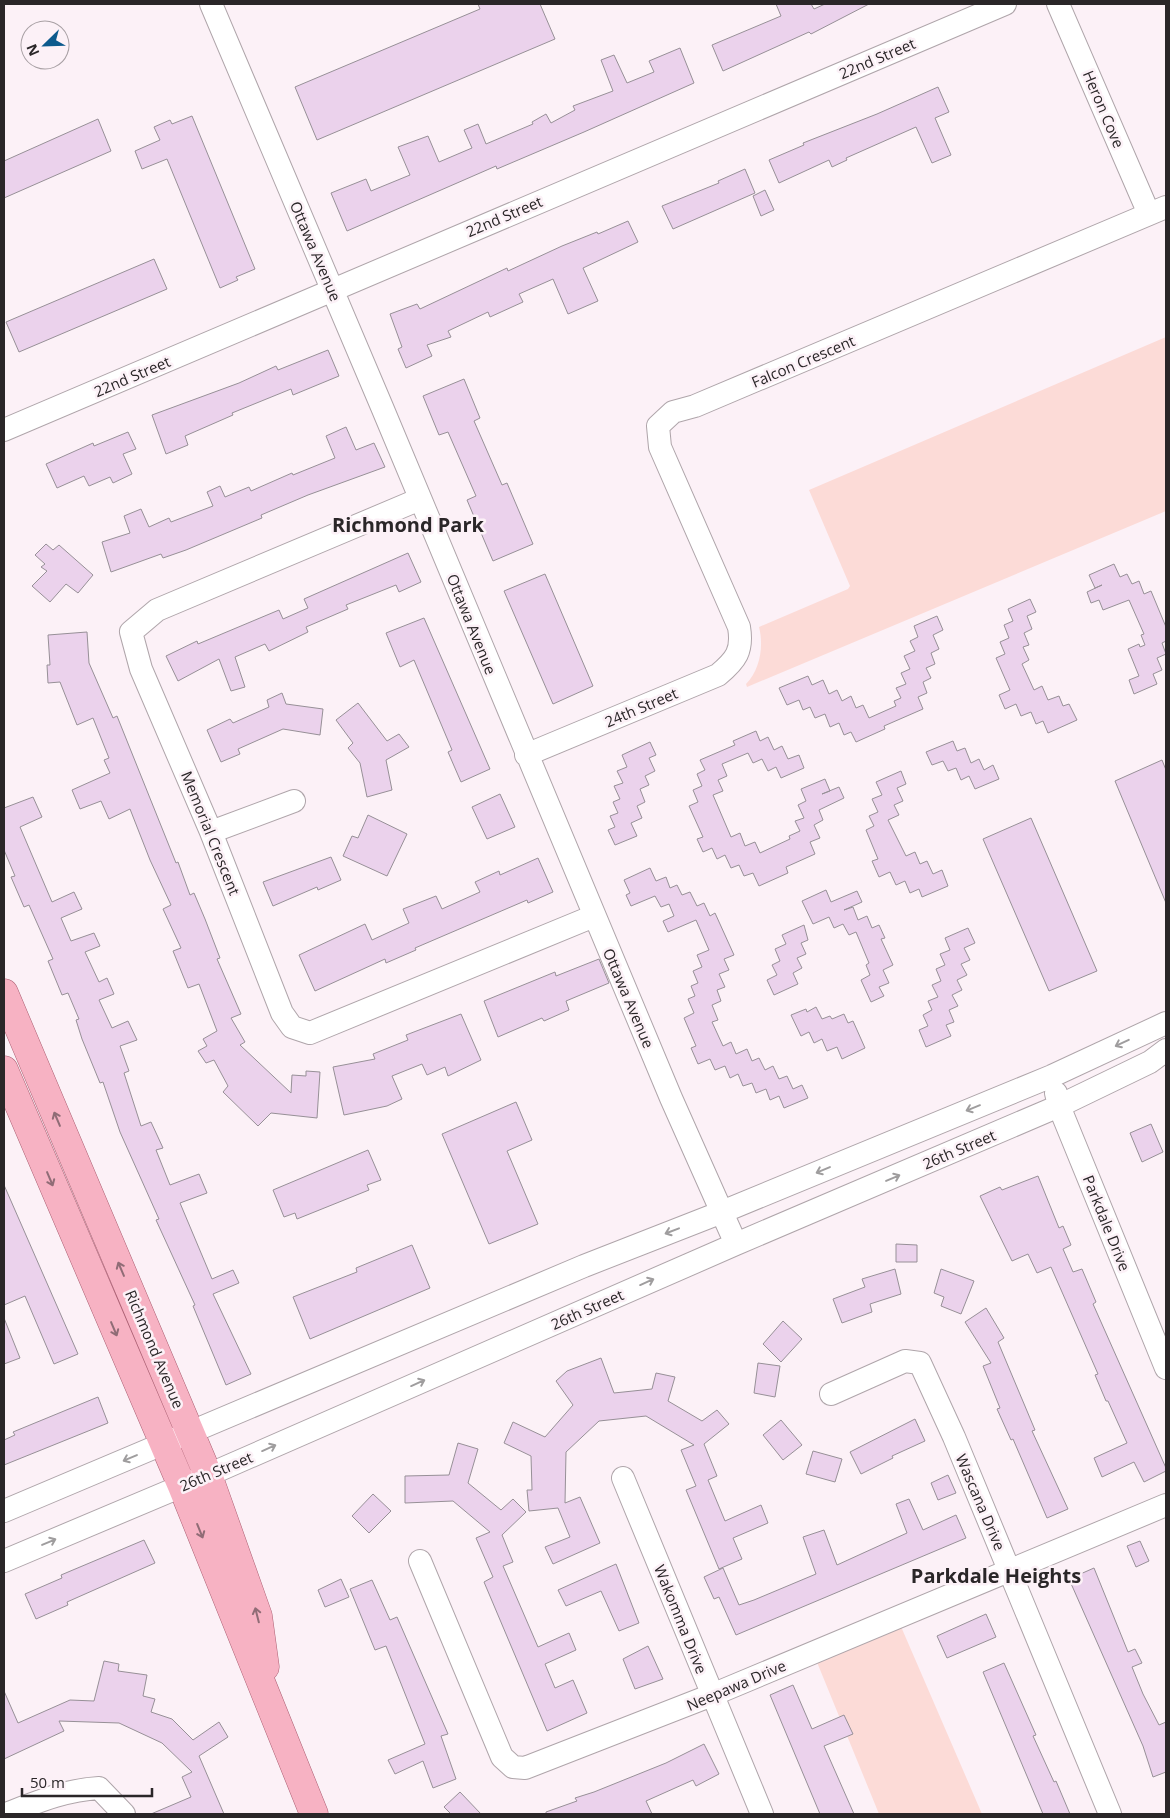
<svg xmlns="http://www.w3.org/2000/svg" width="1170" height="1818" font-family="'Open Sans',sans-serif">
	<rect width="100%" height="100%" fill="#fcf1f7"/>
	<path fill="#fcdbd7" d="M1166,337v174l-419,176 -1,-3c14,-14 18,-38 13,-57l89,-38 2,-3 -41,-96z
		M896,1615l86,199h-103l-67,-164z"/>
	<path fill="#ebd2ec" stroke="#979097" d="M478,4h62l15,35 -238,101 -22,-53 185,-78z
		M776,4h35l3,5 11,-5h44l-58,30 -2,-2 -86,39 -11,-26 69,-29z
		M680,48l14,35 -110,49 -87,37 -1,-3 -149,65 -16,-38 35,-14 5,12 39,-16 -12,-28 30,-11 11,26 33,-14 -8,-18 14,-6 8,20 47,-20 -1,-2 14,-8 5,9 24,-13 -2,-4 40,-15 -12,-31 13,-5 13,28 27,-11 -5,-11z
		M938,87l11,25 -14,6 16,37 -19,8 -16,-36 -70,31 1,2 -15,7 -3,-7 -50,23 -10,-23 35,-15 -1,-2 74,-29z
		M192,116l63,153 -19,8 2,3 -18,8 -53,-129 -25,10 -7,-18 25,-11 -6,-13 16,-7 2,4z
		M98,119l13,32 -107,47v-37z
		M745,169l10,24 -82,36 -11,-23 57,-23 -1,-2z
		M765,190l9,20 -13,6 -8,-20z
		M628,221l10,21 -55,26 15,33 -30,13 -15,-35 -34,15 4,8 -33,15 -2,-5 -40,19 3,6 -24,8 5,11 -26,12 -8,-19 4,-2 -12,-33 27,-10 3,5 87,-41 1,3 54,-25 35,-14 1,2z
		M154,259l13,30 -148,63 -13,-30z
		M328,350l11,26 -46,19 -2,-6 -59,24 1,2 -48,21 3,9 -22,9 -14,-39 87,-32 37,-17 2,4z
		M464,379l16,39 -6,3 28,64 5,-2 26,61 -40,17 -26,-61 9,-4 -28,-64 -9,3 -16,-39z
		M346,427l10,23 18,-7 11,24 -77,28 -47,20 1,3 -76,32 -23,8 -2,-4 -50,18 -9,-30 28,-9 -6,-17 17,-7 8,18 20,-9 2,4 42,-16 -6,-14 13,-6 5,11 24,-10 2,4 41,-18 1,2 42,-17 -9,-22z
		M128,432l8,17 -13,5 9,20 -19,9 -3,-6 -21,9 -5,-10 -27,12 -11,-24 47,-21 1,3z
		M46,544l7,6 6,-5 34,30 -15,18 -12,-9 -16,18 -18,-16 15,-15 -6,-4 4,-3 -10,-9z
		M408,553l13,29 -22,10 -3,-7 -50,20 2,4 -42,18 2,5 -39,19 -4,-7 -30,13 10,30 -14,4 -12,-32 -41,22 -12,-25 31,-15 1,3 81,-34 4,9 25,-11 -4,-9z
		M1114,564l6,13 7,-3 5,10 7,-3 5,13 7,-3 15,36v14l-4,2 4,11 -9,4 5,12 -9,4 4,10 -23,10 -5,-14 10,-4 -11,-27 11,-5 1,3 5,-2 -4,-10 3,-1 -15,-34 -26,10 -4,-10 -8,3 -4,-11 15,-7 -7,3 -6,-13z
		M545,574l48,112 -40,18 -49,-113z
		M1030,599l6,13 -9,4 5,13 -8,4 5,12 -6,2 6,13 -7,4 12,26 8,-4 6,14 11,-4 4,10 6,-2 8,16 -29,13 -5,-12 -7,3 -5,-12 -10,4 -5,-12 -11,5 -6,-14 11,-5 -14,-32 9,-4 -5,-12 9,-4 -5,-13 9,-4 -5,-12z
		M937,616l6,14 -10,5 6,14 -8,4 4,11 -9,4 5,10 -8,4 4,11 -9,4 5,12 -39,17 1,3 -29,13 -5,-10 -7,3 -5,-12 -9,4 -5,-13 -10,4 -5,-11 -7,3 -4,-10 -12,5 -8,-17 29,-12 4,9 11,-5 6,14 8,-4 5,11 9,-5 5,12 7,-3 6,13 27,-12 -2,-5 7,-3 -5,-10 10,-4 -5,-11 9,-4 -6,-13 11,-5 -5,-10 8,-4 -4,-11z
		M424,618l66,151 -29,13 -13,-30 4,-2 -38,-90 -14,7 -14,-34z
		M87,632l2,31 24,55 4,-2 59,147 2,-1 12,33 4,-2 11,26 15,39 -3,1 24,55 -10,4 14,24 -5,3 51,48 1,-18 14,1v-5l14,1 -3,46 -46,-5 -13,13 -35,-34 5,-6 -14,-26 -8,3 -8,-12 9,-5 -4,-7 14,-8 -18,-47 -11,4 -15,-37 8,-3 -18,-39 8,-4 -21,-45 -20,-51 -21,10 -8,-18 -21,8 -8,-19 38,-17 -6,-13 5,-2 -16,-40 -16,7 -17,-43 -12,1 -1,-18h3l-2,-30z
		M282,693l4,11 37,5 -3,26 -37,-6 -45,20 2,5 -19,8 -14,-32 23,-11 3,4 36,-16 -2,-7z
		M358,703l29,38 12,-7 10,13 -23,13 6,30 -25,7 -7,-34 -12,-15 5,-5 -17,-23z
		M756,731l4,10 8,-4 6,13 8,-4 6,13 11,-4 5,13 -23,10 -5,-11 -8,4 -6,-12 -9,4 -5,-10 -26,11 5,12 -9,4 5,11 -10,4 18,42 9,-4 5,13 10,-4 5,11 30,-14 -1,-3 11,-5 -5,-10 9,-3 -6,-13 8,-4 -5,-12 24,-10 5,12 -8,3 17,-7 5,11 -25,12 4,10 -9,5 6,13 -10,4 5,12 -29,13 2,6 -29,13 -6,-13 -9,3 -5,-11 -8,3 -6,-13 -8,4 -5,-11 -9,4 -6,-13 6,-2 -14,-31 9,-4 -5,-12 9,-4 -5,-12 8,-4 -5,-10 35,-15 -2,-4z
		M953,741l4,10 8,-3 6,15 8,-4 5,11 9,-5 6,14 -24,10 -6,-13 -8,4 -5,-12 -8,3 -5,-10 -11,4 -6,-13z
		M650,742l6,13 -7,3 6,13 -10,5 4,9 -9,4 5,13 -8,4 5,12 -11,5 6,13 -22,9 -7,-15 7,-3 -5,-11 8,-3 -5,-11 7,-3 -6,-13 9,-3 -6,-12 10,-4 -5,-12z
		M1162,760l4,10v133l-51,-122z
		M901,771l5,13 -9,4 6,13 -9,4 5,10 -11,5 18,36 9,-4 5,12 7,-3 6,13 9,-4 6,16 -26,11 -3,-8 -9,4 -5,-12 -9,4 -6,-13 -11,5 -7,-16 6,-2 -12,-29 8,-4 -5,-10 9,-4 -6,-13 10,-4 -6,-13z
		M500,794l15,33 -28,12 -15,-32z
		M33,797l9,20 -22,10 32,75 22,-10 8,17 -21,9 10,23 23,-8 6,13 -15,6 14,30 8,-4 7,16 -15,6 13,28 16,-7 9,19 -17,6 9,25 -5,2 17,53 10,-4 12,26 -7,2 14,35 29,-11 8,19 -27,10 32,76 21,-9 6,13 -26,11 38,80 -25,11 -33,-79 2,-1 -39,-85 3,-1 -39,-87 -17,-50 -3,1 -18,-44 -6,-19 3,-1 -11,-26 -6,2 -14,-34 5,-2 -24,-54 -5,2 -13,-30 4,-1 -11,-26v-42z
		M368,815l39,19 -20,42 -44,-20 9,-20 6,2z
		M1031,818l66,153 -48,20 -66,-152z
		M331,857l10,23 -23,10 -1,-3 -44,19 -10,-24z
		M538,858l15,34 -25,11 -1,-3 -112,48 1,2 -30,13 -1,-4 -70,32 -16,-36 66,-31 7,16 37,-17 -6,-14 33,-13 6,13 38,-17 -5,-10 24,-11 1,4z
		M650,868l6,13 10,-4 4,11 7,-3 5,10 8,-3 7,14 7,-3 6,13 5,-3 19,42 -10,4 5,11 -10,4 6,13 -8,3 4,11 -9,4 6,15 -6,2 11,24 8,-4 5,12 11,-5 5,12 7,-3 6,12 8,-4 6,13 8,-3 6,13 9,-4 6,13 -24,10 -5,-12 -9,4 -4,-11 -10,4 -4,-10 -9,3 -5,-12 -8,4 -5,-12 -10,4 -5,-11 -12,5 -7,-16 5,-2 -12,-28 10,-5 -6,-14 7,-3 -4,-10 7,-3 -5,-12 9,-4 -5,-12 12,-5 -13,-30 -28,12 -5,-11 11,-5 -5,-12 -8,3 -6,-11 -24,10 -5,-11 4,-2 -6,-13z
		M826,890l5,12 26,-11 5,11 -18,8 9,-3 5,13 9,-4 5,12 7,-3 6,13 -4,1 12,26 -10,5 6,13 -10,4 5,9 -13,6 -10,-22 9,-5 -4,-10 3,-2 -13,-31 -7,3 -6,-11 -9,4 -5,-11 -16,7 -11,-23z
		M804,925l4,15 -7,3 5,11 -9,4 5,10 -9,5 5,11 -24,11 -7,-15 10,-5 -5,-10 8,-4 -5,-12 11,-5 -4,-9z
		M968,928l7,15 -11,5 6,12 -9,4 6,11 -10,5 5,10 -10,5 6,11 -9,4 5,12 -8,3 5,11 -25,11 -7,-17 9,-4 -5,-11 9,-5 -4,-9 10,-4 -6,-12 9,-4 -5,-12 9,-4 -5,-11 10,-4 -5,-12z
		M599,959l10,24 -43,18 3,9 -25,11 -2,-3 -44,19 -14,-36 71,-29 1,4z
		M816,1007l6,12 8,-3 2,3 12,-5 4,9 5,-2 12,27 -23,11 -5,-12 -10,4 -5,-12 -8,4 -5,-11 -8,4 -10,-21 15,-6 1,3z
		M461,1014l20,46 -33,16 -3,-9 -18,8 -5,-11 -30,12 10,23 -15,7 -43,9 -11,-48 42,-8 -2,-5 35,-14 -2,-5z
		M516,1102l16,38 -25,11 31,73 -49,20 -47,-110z
		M1151,1124l12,28 -21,10 -12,-29z
		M368,1150l13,30 -14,5 2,5 -72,29 -2,-6 -11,4 -11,-27z
		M1038,1176l21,52 4,-2 8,19 -8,4 10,23 9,-3 14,33 -3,2 73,164v3l-22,11 -10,-20 -32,15 -8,-19 33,-15 -19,-42h-2l-11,-26 3,-1 -47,-107 -14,6 -9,-19 -16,7 -32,-65 20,-9 2,3z
		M4,1185l74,169 -24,10 -29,-68 -21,9z
		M896,1244l21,1v17h-21z
		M412,1245l18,43 -120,51 -17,-42 64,-25 -1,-4z
		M895,1269l6,25 -31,10 2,8 -30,11 -9,-24 32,-12 -3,-8z
		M941,1269l33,12 -13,33 -20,-8 3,-9 -10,-4z
		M986,1308l18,30 -6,4 37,88 -3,1 36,78 -21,9 -34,-79 -2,1 -14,-31 3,-1 -17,-42 8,-3 -26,-41z
		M4,1318l16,40 -16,6z
		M783,1321l19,18 -21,23 -18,-18z
		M601,1358l13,35 38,-4 4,-16 19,4 -7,24 34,20 15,-11 12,14 -25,20 13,32 -9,4 17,41 36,-16 7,18 -35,15 9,21 -23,10 -33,-79 10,-4 -15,-36 13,-5 -48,-29 -47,5 -33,31 -1,51 15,-6 20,46 -47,21 -8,-17 25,-10 -12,-29 -29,3 -2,-21h5l-1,-34 -27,-13 9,-21 32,15 28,-32 -17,-24 11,-10z
		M758,1363l22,3 -5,31 -21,-4z
		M98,1397l10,26 -104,42v-25l11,-5 -2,-3z
		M915,1419l10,22 -33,15 1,2 -32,16 -11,-22z
		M781,1420l21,25 -19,15 -20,-25z
		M458,1443l20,6 -10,34 33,27 12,-11 13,13 -24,23 11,27 -10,4 35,81 31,-14 7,17 -31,14 10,24 18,-8 14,33 -40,18 -63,-149 9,-5 -17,-39 14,-6 -37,-31 -48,2v-27l44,-1z
		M813,1451l29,8 -7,23 -29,-8z
		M948,1475l8,18 -18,7 -7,-17z
		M373,1494l18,17 -22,22 -17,-17z
		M909,1499l14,31 33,-15 10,23 -230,97 -17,-38 -5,2 -10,-22 19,-9 16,37 15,-5 62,-26 -13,-37 21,-7 13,35 70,-32 -11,-29z
		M144,1540l11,23 -88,39 1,3 -32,14 -11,-25 37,-16 -1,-3z
		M1140,1541l9,20 -13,6 -9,-21z
		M616,1564l23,59 -20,8 -18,-40 -35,15 -8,-16z
		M1094,1568l34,84 7,-3 7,14 -10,4 11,27 16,31 7,-3v50l-13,5 -10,-31 -74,-167z
		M341,1579l8,18 -24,10 -7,-17z
		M372,1580l18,40 7,-3 51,117 -7,2 15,43 -23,9 -10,-27 -28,13 -7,-14 37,-16 -39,-98 -11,4 -25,-61z
		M986,1614l10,23 -49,21 -10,-22z
		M648,1646l15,33 -28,10 -12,-30z
		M104,1661l15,3 -1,7 29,4 -4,21 12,3 -4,13 21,7 21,21 26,-18 9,15 -29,19 25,58h-73l40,-17 -9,-20 10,-5 -30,-29 -43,-20 -60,-2 5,10 -60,28v-68l14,32 52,-23 24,1z
		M1004,1663l32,72 -3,1 21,46 2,-1 14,33h-27l-60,-142z
		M793,1685l19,44 32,-14 9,19 -29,12 30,68h-34l-50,-119z
		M704,1744l15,30 -23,12 -3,-6 -47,21 6,13h-106v-2l31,-11 -2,-3 19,-6 72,-29z
		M460,1792l21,22h-30l-7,-7z"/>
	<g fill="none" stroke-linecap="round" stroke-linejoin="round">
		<g stroke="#afa5aa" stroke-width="24">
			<path id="minor" d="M211,4l171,403 289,691 65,146
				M1058,4l91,210
				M4,430l1001,-426
				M420,499l-263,111 -26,22 10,37 70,163 71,181 10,14 18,6 284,-117
				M526,755l192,-80c18,-15 25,-24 21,-48l-79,-180 -2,-21 15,-14 22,-6 471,-199
				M211,832l83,-31
				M1056,1093l3,13 107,262
				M831,1394l74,-33 15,2 34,74 156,377
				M623,1478l139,336
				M4,1511l580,-245 138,-54 330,-136 114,-53
				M4,1561l204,-86 528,-231 323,-138 91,-44 16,-12
				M420,1561l82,196 11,10 12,1 187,-73 454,-190
				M6,1814c31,-12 59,-24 93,-26l25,26"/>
		</g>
		<g stroke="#ab6073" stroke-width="29">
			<path id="major" d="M4,993l204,482 50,141 7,51
				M4,1070l178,416 132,328"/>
		</g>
		<use href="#minor" stroke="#fff" stroke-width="22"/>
		<use href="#major" stroke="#f7b2c3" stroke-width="28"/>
	</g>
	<defs><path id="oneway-shaft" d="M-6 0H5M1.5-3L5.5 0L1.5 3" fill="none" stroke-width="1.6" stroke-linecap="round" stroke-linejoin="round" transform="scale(1.25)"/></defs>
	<g stroke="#9f9d9e">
		<use href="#oneway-shaft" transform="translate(1122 1043) rotate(155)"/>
		<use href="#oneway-shaft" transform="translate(973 1108) rotate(158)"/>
		<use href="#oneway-shaft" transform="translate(823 1170) rotate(157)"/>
		<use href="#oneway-shaft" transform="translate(893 1178) rotate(-23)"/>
		<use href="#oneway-shaft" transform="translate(672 1231) rotate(159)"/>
		<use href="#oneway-shaft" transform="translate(647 1282) rotate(-24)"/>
		<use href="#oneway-shaft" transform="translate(418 1383) rotate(-24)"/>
		<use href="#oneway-shaft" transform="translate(269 1448) rotate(-24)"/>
		<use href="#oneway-shaft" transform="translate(130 1458) rotate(157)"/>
		<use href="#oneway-shaft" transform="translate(49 1542) rotate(-23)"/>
	</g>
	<g stroke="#906c76">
		<use href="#oneway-shaft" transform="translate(57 1119) rotate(-113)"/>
		<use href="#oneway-shaft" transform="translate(50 1179) rotate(67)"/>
		<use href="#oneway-shaft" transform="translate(121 1269) rotate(-113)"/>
		<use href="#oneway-shaft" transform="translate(114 1329) rotate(67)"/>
		<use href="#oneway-shaft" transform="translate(200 1531) rotate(68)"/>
		<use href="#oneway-shaft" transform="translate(257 1615) rotate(-104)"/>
	</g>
	<g text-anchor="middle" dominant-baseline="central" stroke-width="5" stroke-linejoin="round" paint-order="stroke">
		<g font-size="15" fill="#2a2628" stroke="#fcf1f7">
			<text transform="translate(877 58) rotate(-23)">22nd Street</text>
			<text transform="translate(1104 109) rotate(67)">Heron Cove</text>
			<text transform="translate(504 216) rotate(-23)">22nd Street</text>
			<text transform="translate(316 251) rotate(67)">Ottawa Avenue</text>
			<text transform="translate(803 361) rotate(-23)">Falcon Crescent</text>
			<text transform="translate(132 376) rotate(-23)">22nd Street</text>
			<text transform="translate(472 624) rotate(68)">Ottawa Avenue</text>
			<text transform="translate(641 707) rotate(-23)">24th Street</text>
			<text transform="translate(211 833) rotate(68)">Memorial Crescent</text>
			<text transform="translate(629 998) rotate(67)">Ottawa Avenue</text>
			<text transform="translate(959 1149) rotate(-23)">26th Street</text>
			<text transform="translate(1107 1223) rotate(68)">Parkdale Drive</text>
			<text transform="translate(587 1309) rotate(-24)">26th Street</text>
			<text transform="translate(155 1349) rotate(67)">Richmond Avenue</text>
			<text transform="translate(216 1471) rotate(-23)">26th Street</text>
			<text transform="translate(981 1502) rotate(67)">Wascana Drive</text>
			<text transform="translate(681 1619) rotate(68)">Wakomma Drive</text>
			<text transform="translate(736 1685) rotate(-23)">Neepawa Drive</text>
		</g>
		<g font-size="20" font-weight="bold" fill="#2a2628" stroke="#fcf1f7">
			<text x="408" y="524">Richmond Park</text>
			<text x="996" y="1575">Parkdale Heights</text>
		</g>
	</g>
	<rect width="1170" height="1818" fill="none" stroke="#2a2628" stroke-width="10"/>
	<g transform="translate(45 45) rotate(247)"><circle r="24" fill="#fcf1f7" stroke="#a8a0a4"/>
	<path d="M0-4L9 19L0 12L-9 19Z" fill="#0c5a8d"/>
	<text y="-8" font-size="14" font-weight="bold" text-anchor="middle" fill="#2a2628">N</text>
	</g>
	<path d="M22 1788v8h130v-8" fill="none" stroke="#2a2628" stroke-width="2.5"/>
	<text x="30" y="1788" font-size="15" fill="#2a2628" stroke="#fcf1f7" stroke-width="4" paint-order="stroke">50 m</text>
</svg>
